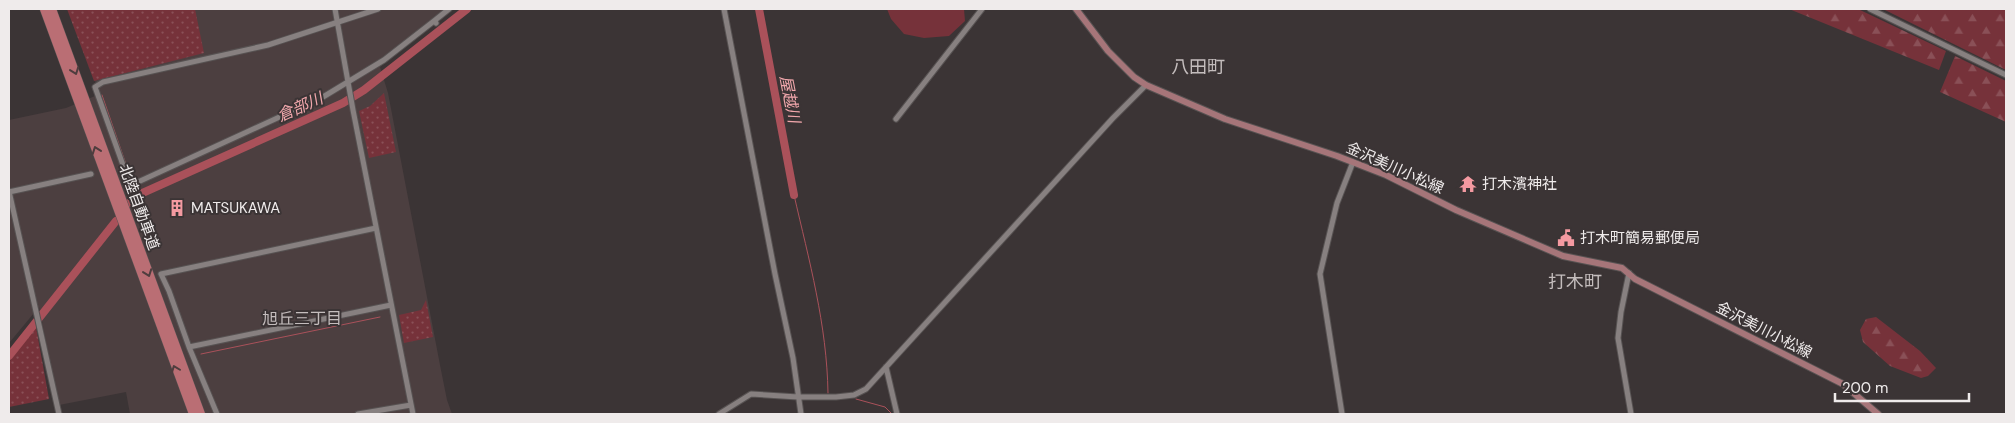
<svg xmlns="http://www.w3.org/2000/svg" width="2015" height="423" font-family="'DM Sans','Noto Sans JP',sans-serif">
	<defs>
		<pattern id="green-dots" width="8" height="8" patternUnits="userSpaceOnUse" patternTransform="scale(1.25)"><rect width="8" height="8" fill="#76323a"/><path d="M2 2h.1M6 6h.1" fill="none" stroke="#8a5057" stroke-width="1.8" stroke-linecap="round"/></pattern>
		<pattern id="forest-firs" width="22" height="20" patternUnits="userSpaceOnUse" patternTransform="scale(1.25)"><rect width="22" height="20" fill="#76323a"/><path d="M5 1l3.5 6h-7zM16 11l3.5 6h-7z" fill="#8a5057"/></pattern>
	</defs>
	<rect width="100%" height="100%" fill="#3b3435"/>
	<path fill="#4c3f40" d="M68,9h385l-73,58 8,26 52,272 7,35 5,14h-322l-4,-22 -67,13 -20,-98 -30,36v-223l57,-12 34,-14z"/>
	<path fill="url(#green-dots)" d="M67,9h128l9,44 -110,28z
		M384,93l12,59 -27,6 -10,-47 11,-5z
		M426,300l7,37 -29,6 -5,-28 22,-5z
		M36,327l13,72 -40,8v-45z"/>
	<path fill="url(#forest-firs)" d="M1789,9h69l88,42 -7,19z
		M1883,9h123v61z
		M1955,56l51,25v41l-66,-30z
		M1876,317l44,34 16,17 -8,8 -7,2 -31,-12 -27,-24 -3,-12 6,-11z"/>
	<path fill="#76323a" d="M887,9h77l1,12 -16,15 -25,2 -20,-4 -13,-15z"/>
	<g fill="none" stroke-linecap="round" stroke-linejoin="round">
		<path stroke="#aa515a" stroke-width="1" d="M102,95l27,78
			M794,195c15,65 33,130 34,198
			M201,354l179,-37
			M856,399l29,8 7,7"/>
		<path stroke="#aa515a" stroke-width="8" d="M759,9l35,186
			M129,203l9,-8 205,-92 21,-13 103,-81
			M9,356l107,-135"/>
		<g stroke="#575252" stroke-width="7">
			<path id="tertiary" d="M335,9l18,101 60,304
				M378,9l-110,36 -165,37 -8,5 33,92 10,3 185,-85 61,-37 50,-39 2,2
				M724,9l51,265 18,84 8,56
				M1870,9l136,66
				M434,21l15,-12
				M896,119l86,-110
				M9,191l50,223
				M9,192l82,-18
				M1629,273l-8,39 -3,26 13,76
				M189,347l202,-42
				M886,367l11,47
				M217,414l-28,-67 -20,-56 -8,-17 215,-46
				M358,414l53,-9
				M719,414l32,-20 47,3h38l18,-2 12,-6 247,-271 33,-33
				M1342,414l-22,-140 17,-71 16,-41"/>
		</g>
		<g stroke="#575252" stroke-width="8">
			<path id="primary" d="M1076,9l32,42 26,26 12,8 79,34 112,37 49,19 70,35 107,46 59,12 13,11 208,105 35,30"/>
		</g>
		<g stroke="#575252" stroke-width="9">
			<path id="motorway" d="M44,9l149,405
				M52,9l149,405"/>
		</g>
		<use href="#tertiary" stroke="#878080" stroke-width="5"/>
		<use href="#primary" stroke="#a67579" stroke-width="6"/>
		<use href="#motorway" stroke="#ba6e74" stroke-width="8"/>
	</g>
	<defs><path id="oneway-chevron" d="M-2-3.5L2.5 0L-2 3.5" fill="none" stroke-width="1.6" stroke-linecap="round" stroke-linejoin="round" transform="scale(1.25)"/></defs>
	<g stroke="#4e3d3e">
		<use href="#oneway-chevron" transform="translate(75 71) rotate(70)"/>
		<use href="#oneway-chevron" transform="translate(96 150) rotate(-110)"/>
		<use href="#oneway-chevron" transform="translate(148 273) rotate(70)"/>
		<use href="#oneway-chevron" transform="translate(175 369) rotate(-111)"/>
	</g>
	<defs>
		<g id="temple-bare" transform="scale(1.35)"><path d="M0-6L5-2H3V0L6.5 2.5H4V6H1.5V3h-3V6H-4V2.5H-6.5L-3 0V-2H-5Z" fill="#f49aa1" stroke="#3b3435" stroke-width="2.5" paint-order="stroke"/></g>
		<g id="building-bare" transform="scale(1.35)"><path d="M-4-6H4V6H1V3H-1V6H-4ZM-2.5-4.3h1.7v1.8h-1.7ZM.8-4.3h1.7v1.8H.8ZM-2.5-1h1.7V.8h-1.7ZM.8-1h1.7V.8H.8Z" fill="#f49aa1" stroke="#3b3435" stroke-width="2.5" paint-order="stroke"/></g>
		<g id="civic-bare" transform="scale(1.35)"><path d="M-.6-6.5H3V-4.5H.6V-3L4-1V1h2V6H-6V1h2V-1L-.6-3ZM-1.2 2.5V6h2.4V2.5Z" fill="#f49aa1" stroke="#3b3435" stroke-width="2.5" paint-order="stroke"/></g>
	</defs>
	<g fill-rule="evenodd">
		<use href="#temple-bare" x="1468" y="184"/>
		<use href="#building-bare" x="177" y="208"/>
		<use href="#civic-bare" x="1566" y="238"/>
	</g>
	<g text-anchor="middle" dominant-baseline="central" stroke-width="4" stroke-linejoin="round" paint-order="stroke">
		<g font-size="15" fill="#efebeb" stroke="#3b3435">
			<text transform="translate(1395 168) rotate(24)">金沢美川小松線</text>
			<text transform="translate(139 207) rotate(70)">北陸自動車道</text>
			<text transform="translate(1764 330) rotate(27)">金沢美川小松線</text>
		</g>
		<g font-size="15" fill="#efebeb" stroke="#3b3435" text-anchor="start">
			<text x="1482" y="184">打木濱神社</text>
			<text x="191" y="208">MATSUKAWA</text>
			<text x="1580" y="238">打木町簡易郵便局</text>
		</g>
		<g font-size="16" font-style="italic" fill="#f1a7ac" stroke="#3b3435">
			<text transform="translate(790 99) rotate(79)">屋越川</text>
			<text transform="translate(300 107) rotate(-24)">倉部川</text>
		</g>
		<g font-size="16" fill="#c4bdbd" stroke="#3b3435">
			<text x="302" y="318">旭丘三丁目</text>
		</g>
		<g font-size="18" fill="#c4bdbd" stroke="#3b3435">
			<text x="1198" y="67">八田町</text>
			<text x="1575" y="282">打木町</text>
		</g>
	</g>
	<rect width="2015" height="423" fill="none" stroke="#efebeb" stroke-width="20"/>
	<path d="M1835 393v8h134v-8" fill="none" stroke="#efebeb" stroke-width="2.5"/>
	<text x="1842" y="393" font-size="15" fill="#efebeb" stroke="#3b3435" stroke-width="4" paint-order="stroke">200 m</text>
</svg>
